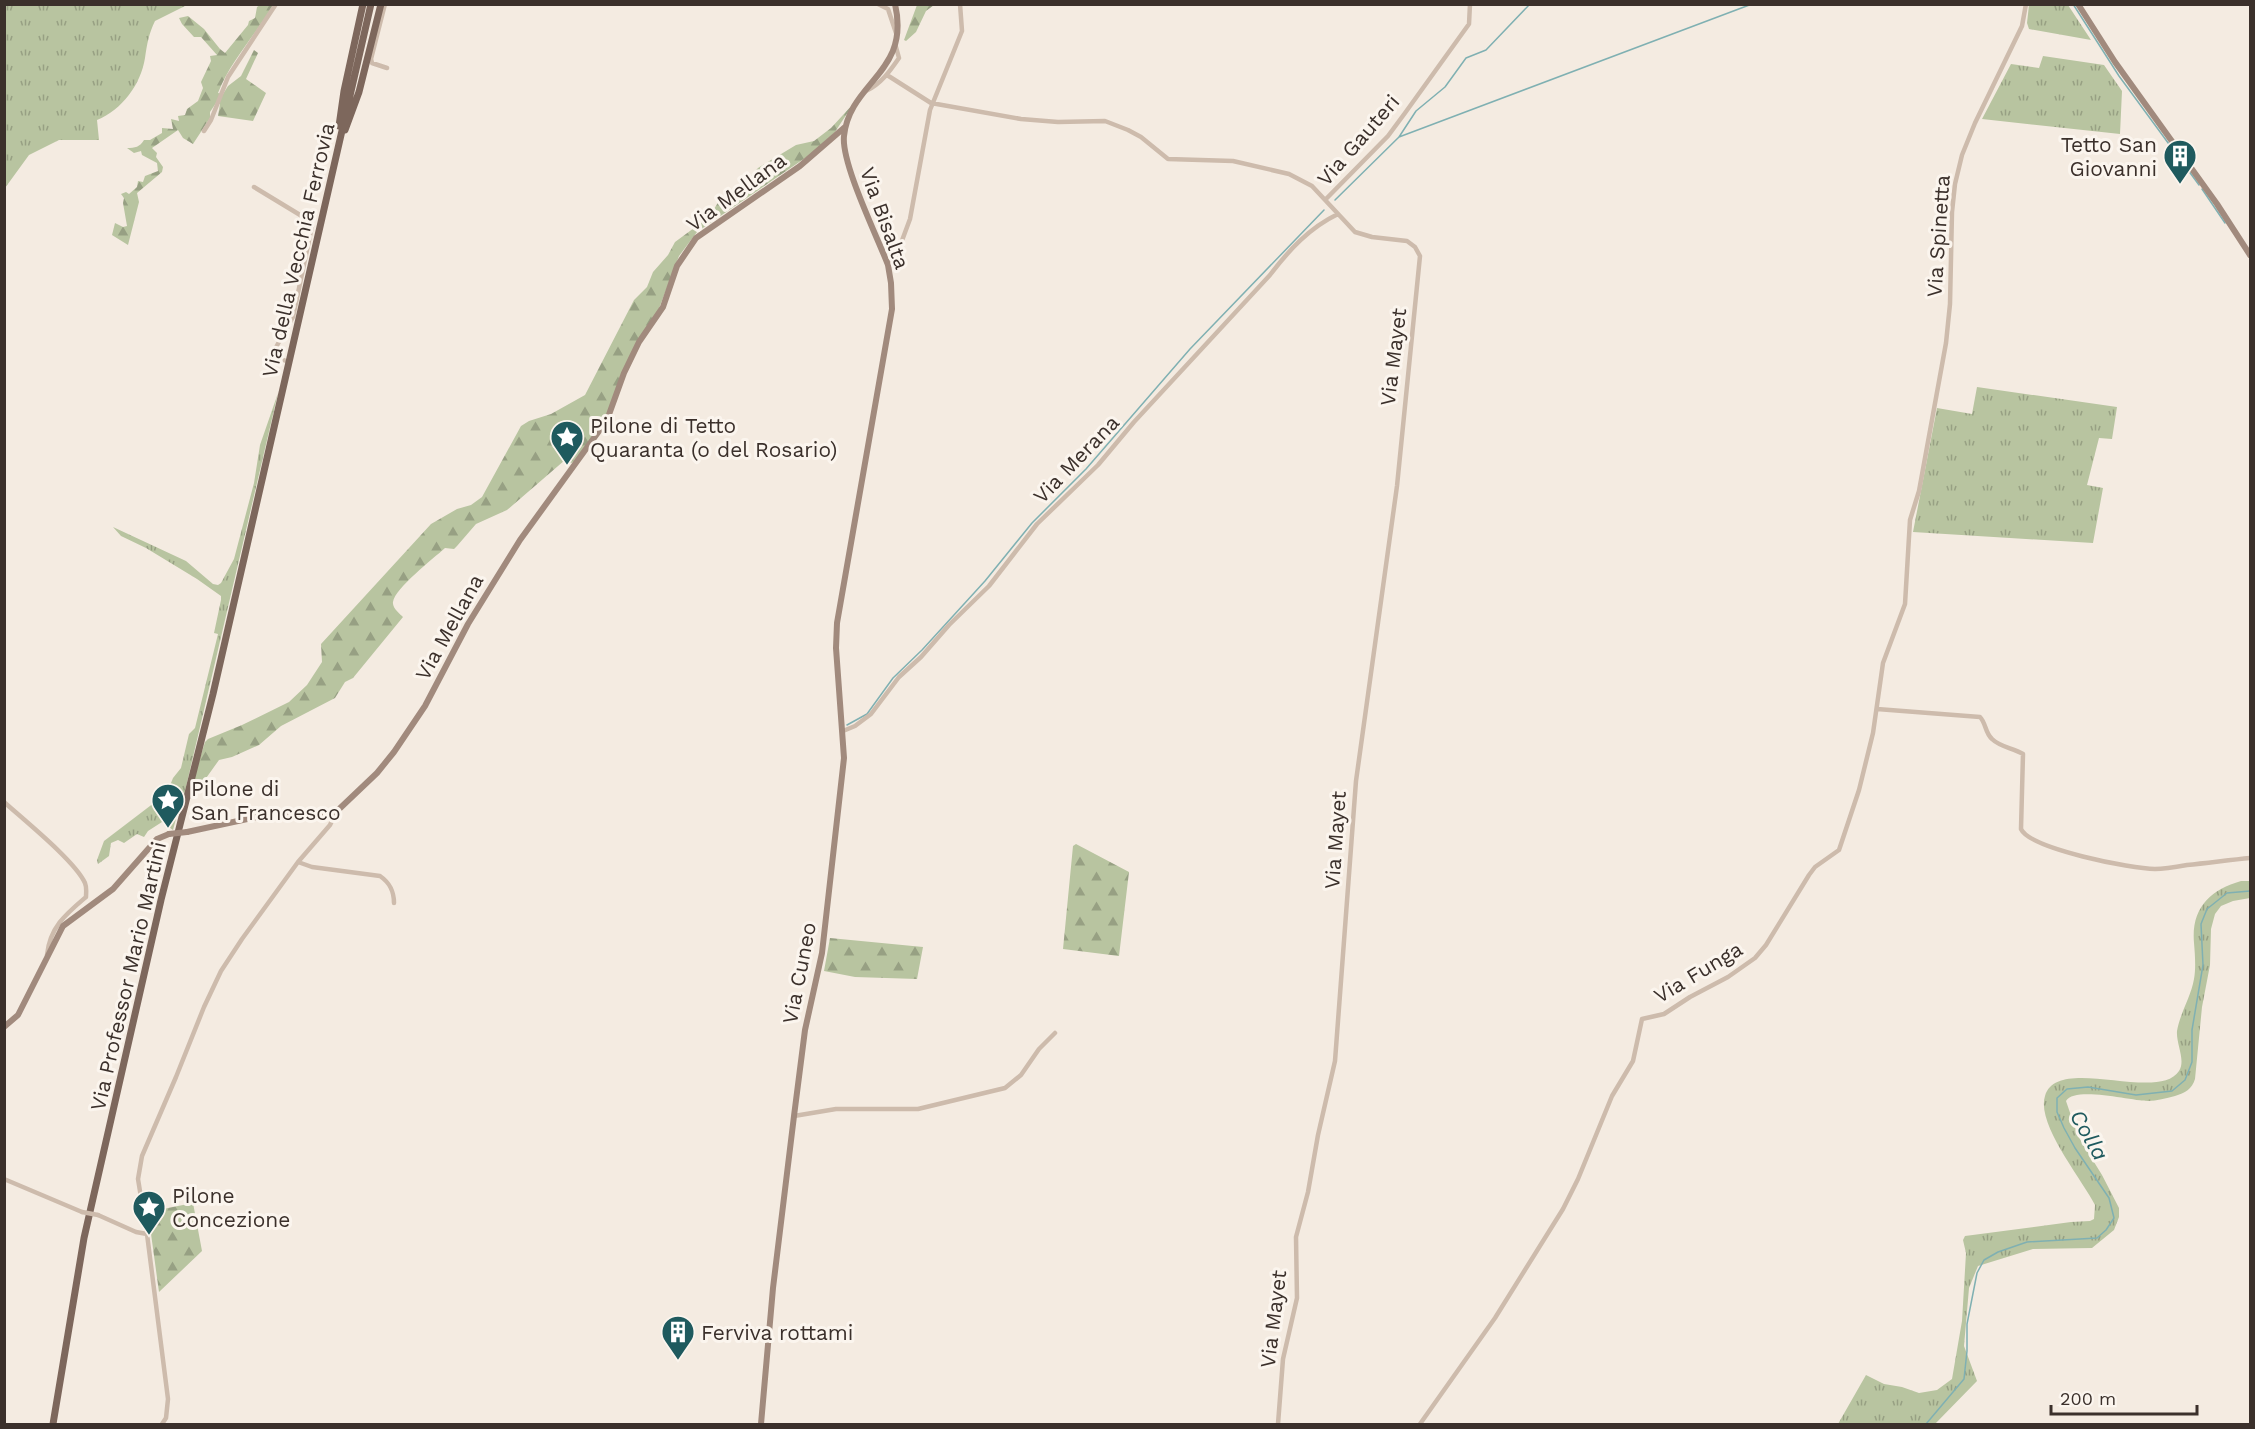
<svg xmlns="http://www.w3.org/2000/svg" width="2255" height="1429" font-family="'Work Sans',sans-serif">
	<defs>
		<pattern id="grass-tufts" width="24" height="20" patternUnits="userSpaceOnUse" patternTransform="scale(1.5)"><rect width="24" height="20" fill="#b8c4a0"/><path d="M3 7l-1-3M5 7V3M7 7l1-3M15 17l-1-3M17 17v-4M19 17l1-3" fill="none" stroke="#97a083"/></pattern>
		<pattern id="forest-firs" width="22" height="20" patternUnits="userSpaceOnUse" patternTransform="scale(1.5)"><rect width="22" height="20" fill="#b8c4a0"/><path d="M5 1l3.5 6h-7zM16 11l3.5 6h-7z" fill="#97a083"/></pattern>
	</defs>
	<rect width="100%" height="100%" fill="#f4ebe1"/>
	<path fill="url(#grass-tufts)" d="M5,4l182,1 -32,16c-6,12 -8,23 -10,37 -4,26 -23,52 -48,62l2,20h-40l-30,15 -24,33z
		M2029,5h39l23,35 -62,-11 -2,-6z
		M2043,56l61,9 18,26 -2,43 -138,-15 29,-55 28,4z
		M1977,387l140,20 -5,32 -13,-1 -12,47 16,3 -10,55 -180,-11 24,-124 35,6z
		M278,393l-96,411 -4,-1 -5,5 4,7 -4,15 -11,-8 -14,9 -4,6 -7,-3 -13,9 -6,-3 -7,3 -2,13 -11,8 -1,-4 7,-19 63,-48 6,-15 8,-10 8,-34 6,-6 23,-94 -4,-1 7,-33v-4l-24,-17 -51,-31 -25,-12 -8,-9 73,34 27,23 5,1 3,-2 13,-24 20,-76 6,-38z
		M2241,881h9v17l-17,3 -12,5 -6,8 -4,15 -1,36 -8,42 -7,72c-3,10 -10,14 -20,17 -9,2 -18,5 -27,5 -17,0 -73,-15 -82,0l12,35 24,39 17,33v9l-5,13 -22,18 -59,1 -55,17 -9,22 -5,58 13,35 -42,43h-97l28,-49 18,9 18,3 17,6 18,-3 15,-11 10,-58 4,-68 -3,-13 2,-4 106,-14 19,-1 4,-2 1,-14c-13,-26 -59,-81 -50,-109 12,-42 113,7 134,-25 7,-11 -3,-27 -2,-40 3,-18 14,-34 17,-52 2,-11 1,-24 0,-36 -3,-35 16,-53 47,-62z"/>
	<path fill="url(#forest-firs)" d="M260,5h13c-17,30 -42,55 -55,88l5,1 5,-8 13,-10 13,-26 4,3 -12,26 20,14 -13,28 -35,-5 2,-12 -4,-1 -6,9v6l-17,26 -10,-6 -5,-8 -26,18 5,5 -1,4 7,10 -1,5 -25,21 2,9 -11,43 -16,-10 3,-12 8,4 4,-1 -4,-23 1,-5 -3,-4 5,-2 3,2 8,-7 1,-6 5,1 2,-6 13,-5 -1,-8 -15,-8 -1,-4 -7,2 -7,-5c8,0 13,-1 17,-8h6l12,-7v-5l11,1 -2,-10 8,2 -1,-5 7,-1 2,-6 11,-8 5,-13 -2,-6 10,-21 -1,-5 7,-1 -16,-18h-7l-12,-13 -3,-6 9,-2 16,13 16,20 5,4 23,-28 1,-4 6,-3 2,-11z
		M917,5h17l-8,6 -10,21 -10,9 -2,-1z
		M854,103l-19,29 -24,22 -114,78 -18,24 -21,55 -22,32 -28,68 -11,20 -23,31 -3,1 -6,-3 -58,50 -31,14 -19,22 -3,3 -9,-1c-12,11 -50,40 -52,54 -1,6 7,12 10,15l-50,61 -8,4 -10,16 -54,28 -22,19 -27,12 -13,3 -15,21 -12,3 13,-42 3,-3 34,-14 47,-23 18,-17 15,-23 -1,-18 110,-120 26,-15 14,-4 11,-8 39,-71 8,-5 22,-7 34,-19 49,-95 13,-13 6,-15 15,-17 7,-13 34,-25 10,-16 17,-7 22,-26 38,-23 18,-4 17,-13z
		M1076,844l53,28 -10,84 -56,-7 10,-103z
		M830,938l93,9 -6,32 -62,-2 -31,-6z
		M193,1203l9,48 -43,41 -11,-80z"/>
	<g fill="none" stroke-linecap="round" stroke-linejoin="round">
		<path stroke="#7fb0b2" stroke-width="1.5" d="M2073,4l46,72 80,109
			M1399,137l353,-133
			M2202,189l23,34
			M1335,200l64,-63 17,-26 29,-24 21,-29 20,-8 44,-46
			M847,725l20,-11 26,-36 29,-28 63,-69 47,-58 54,-54 104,-120 134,-139
			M1926,1424l38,-45 3,-28v-27l10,-51 7,-13 14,-8 29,-10 70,-4 9,-8 8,-12 -5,-20 -34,-50 -11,-20 -7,-16v-14l10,-9 21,-2 48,8 36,-4 13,-11 7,-18v-32l11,-65 -2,-41 6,-15 20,-16 23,-2"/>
		<path stroke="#cdbbac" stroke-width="4.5" d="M385,4l-14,55 1,4 15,5
			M878,4l10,5 8,24
			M887,75l44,28 90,16 37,3 47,-1 23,9 13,7 27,22 65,2 56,13 23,12 43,46 17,5 35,4 8,6 5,9 -23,230 -41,295 -21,280 -17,74 -10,57 -12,45 1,61 -14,61 -5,65
			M866,91c15,-7 24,-20 33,-33l-3,-11
			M204,131l7,-11 17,-43 48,-73
			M254,187l56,34 2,5 -19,91 -18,32 3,9 11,4
			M1326,199l62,-63 17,-23 64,-89 1,-20
			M888,265l9,-11 13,-35 20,-109 32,-79 -2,-27
			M1877,709l103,8c6,6 5,16 12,22 8,8 21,9 31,15l-2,75c9,20 111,40 134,40 10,0 21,-2 32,-4 21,-2 42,-5 63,-7
			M843,731l12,-5 16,-12 28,-37 22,-20 28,-32 40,-39 48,-62 61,-59 36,-43 136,-147c19,-25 39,-47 68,-61
			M4,802c20,18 71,59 81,81 2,5 1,9 1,14 -20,17 -36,30 -39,58
			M298,862l14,5 68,9c10,7 14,15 14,27
			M794,1116l42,-7h82l87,-21 16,-13 18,-26 16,-16
			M4,1179l78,33
			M98,1215l38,17 11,2 21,165 -2,19 -4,6
			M147,1234l-9,-55 4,-23 34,-79 28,-70 17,-36 21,-32 56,-77 32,-37 6,-13
			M1420,1424l75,-106 68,-109 15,-30 34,-83 21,-35 9,-42 22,-5 26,-17 38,-20 27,-19 11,-13 43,-70 6,-8 24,-17 20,-60 14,-57 10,-70 22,-59 5,-84 9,-29 27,-148 4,-39 2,-92 3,-28 7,-29 13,-32 47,-97 4,-22"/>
		<path stroke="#a18a7d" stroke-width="6" d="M2078,4l37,58 102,142 33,51
			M187,832l93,-20 44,2 12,-2 41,-39 17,-21 31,-46 43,-82 52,-84 87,-120 17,-47 15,-31 24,-35 14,-41 19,-28 104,-72 45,-39
			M4,1027l14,-12 45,-89 50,-37 44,-50 12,-5
			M761,1424l12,-136 21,-172 11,-86 17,-77 22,-195 -8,-110 1,-25 55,-314 -1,-26 -3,-18c-11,-29 -47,-102 -44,-129 6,-55 67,-63 51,-132"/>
		<path stroke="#7d675c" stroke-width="7" d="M339,126l5,-35 19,-87
			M345,130l14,-38 22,-88
			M53,1424l31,-186 77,-338 52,-206 158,-690"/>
		<path stroke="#cdbbac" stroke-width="4.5" d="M82,1212l16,3"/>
		<path stroke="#a18a7d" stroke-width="6" d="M169,834l18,-2"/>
	</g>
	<defs>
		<g id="building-pin" transform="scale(1.725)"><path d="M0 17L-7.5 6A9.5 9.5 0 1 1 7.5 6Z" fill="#1f5a5e" stroke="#fbf5ee"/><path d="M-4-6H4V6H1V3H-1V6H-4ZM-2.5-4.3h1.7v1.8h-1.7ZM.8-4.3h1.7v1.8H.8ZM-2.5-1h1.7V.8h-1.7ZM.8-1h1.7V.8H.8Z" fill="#fff"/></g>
		<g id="sight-pin" transform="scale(1.725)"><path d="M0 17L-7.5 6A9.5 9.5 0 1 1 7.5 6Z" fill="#1f5a5e" stroke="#fbf5ee"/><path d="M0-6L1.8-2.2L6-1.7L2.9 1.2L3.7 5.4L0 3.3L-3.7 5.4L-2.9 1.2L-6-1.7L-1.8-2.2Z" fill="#fff"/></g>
	</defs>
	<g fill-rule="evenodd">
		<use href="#building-pin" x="2180" y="156"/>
		<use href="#sight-pin" x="567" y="437"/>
		<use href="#sight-pin" x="168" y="800"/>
		<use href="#sight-pin" x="149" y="1207"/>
		<use href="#building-pin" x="678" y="1332"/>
	</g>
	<g text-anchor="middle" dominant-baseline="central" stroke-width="6" stroke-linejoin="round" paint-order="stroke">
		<g font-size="21" fill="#3b302b" stroke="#fbf5ee">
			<text transform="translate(1358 140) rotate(-49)">Via Gauteri</text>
			<text transform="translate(736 192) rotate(-36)">Via Mellana</text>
			<text transform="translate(885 218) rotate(70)">Via Bisalta</text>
			<text transform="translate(1938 236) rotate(-86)">Via Spinetta</text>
			<text transform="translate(298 250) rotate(-77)">Via della Vecchia Ferrovia</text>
			<text transform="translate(1393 357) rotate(-83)">Via Mayet</text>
			<text transform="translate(1076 459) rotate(-46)">Via Merana</text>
			<text transform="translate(449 627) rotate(-61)">Via Mellana</text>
			<text transform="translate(1335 840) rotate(-86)">Via Mayet</text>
			<text transform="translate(1698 972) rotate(-31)">Via Funga</text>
			<text transform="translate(799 973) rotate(-79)">Via Cuneo</text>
			<text transform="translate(128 976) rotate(-77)">Via Professor Mario Martini</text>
			<text transform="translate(1273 1319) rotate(-83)">Via Mayet</text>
		</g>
		<g font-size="21" fill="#3b302b" stroke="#fbf5ee" text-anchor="start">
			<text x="2157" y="144" text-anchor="end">Tetto San<tspan x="2157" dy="24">Giovanni</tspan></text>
			<text x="590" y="425">Pilone di Tetto<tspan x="590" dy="24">Quaranta (o del Rosario)</tspan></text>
			<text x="191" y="788">Pilone di<tspan x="191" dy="24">San Francesco</tspan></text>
			<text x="172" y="1195">Pilone<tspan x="172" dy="24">Concezione</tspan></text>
			<text x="701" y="1332">Ferviva rottami</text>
		</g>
		<g font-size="22" font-style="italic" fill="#1f5a5e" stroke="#fbf5ee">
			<text transform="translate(2089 1135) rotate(60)">Colla</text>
		</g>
	</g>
	<rect width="2255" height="1429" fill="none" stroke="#3b302b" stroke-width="12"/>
	<path d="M2051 1405v9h146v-9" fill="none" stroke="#3b302b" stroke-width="3"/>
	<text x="2060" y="1405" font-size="18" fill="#3b302b" stroke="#fbf5ee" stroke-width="4.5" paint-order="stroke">200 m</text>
</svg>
